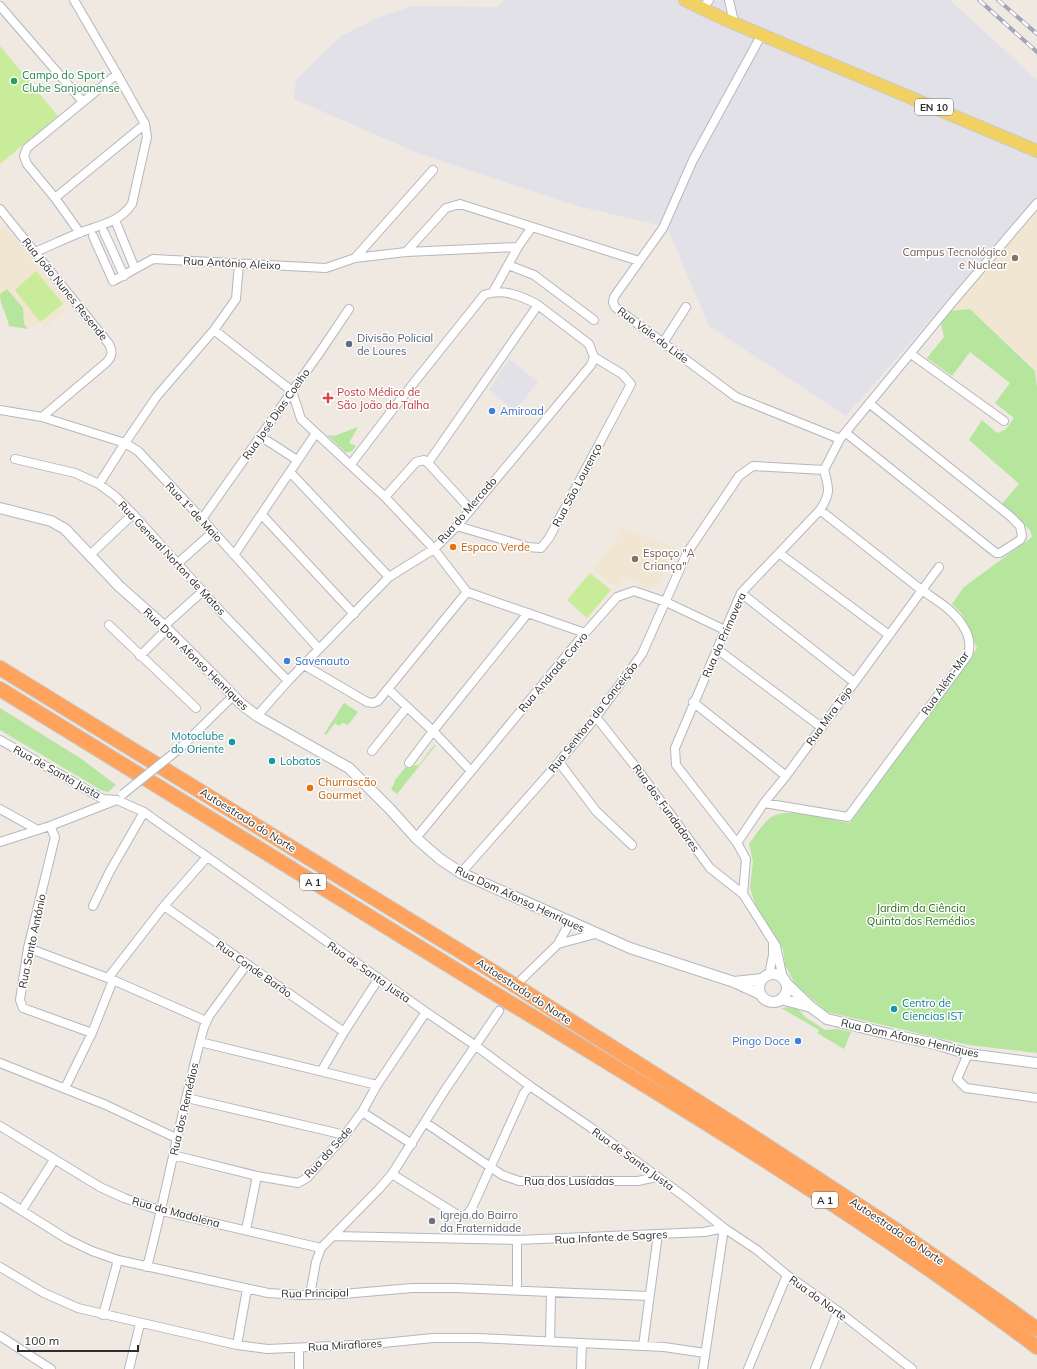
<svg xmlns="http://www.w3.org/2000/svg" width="1037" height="1369" font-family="Mulish,sans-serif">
	<rect width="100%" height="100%" fill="#efe9e1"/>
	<path fill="#e3e1e8" d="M503,0h447l87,80v118l-191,218 -137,-90 -42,-99 -90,-21 -157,-52 -126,-55 2,-19 45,-44 41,-20 31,-10 85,1z
		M509,359l29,23 -23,29 -26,-21z"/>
	<path fill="#f0e6d1" d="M1037,206v168l-2,-6 -65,-59 -22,2z
		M5,226l61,75 -3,3 4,4 -23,20 -4,-6 -12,7 -19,-3 -1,-8 -8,-16v-72z
		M621,528l54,20 -4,7 -14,32 -6,-2 -1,4 -11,-4 1,-3 -16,-6 -4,11 -13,-5v-1l-14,-12 24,-28z"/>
	<path fill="#b6e59e" d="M7,289l16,19 1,16 4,5 -19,-3c-2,-12 -9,-20 -9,-32z
		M970,309l61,58 4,4 2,17v665l-68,-8 -142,-33 -32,-28 -10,-19 -2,-16 -27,-43 -6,-18 3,-27 -4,-17c7,-9 14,-22 24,-28 15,-9 59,4 77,7l127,-175 -15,-34 -10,-10 12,-17 68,-50 -2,-7 -29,-25 18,-21 -50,-44 13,-20 15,13 8,-3 9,-12 -19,-15 15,-20 -40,-31 -18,24 -25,-18 17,-21 -3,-13 7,-13z
		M358,427l-9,16 7,3c-3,4 -5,7 -11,6l-18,-17 7,1z
		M344,703l14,9 -10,13 -5,-2 -4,3 -4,-3 -9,12 -2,-1z
		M0,708l83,52 33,25 -8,7 -7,-2 -101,-60z
		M434,745h2l-39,49 -6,-5 3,-5 1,-4 10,-12c5,-1 8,-3 14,-3z
		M790,1007l7,1 8,9 20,13 12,-1 14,3 -7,17 -27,-16 2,-3 -38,-22z"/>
	<path fill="#c9ec9a" d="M0,46l58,70 -58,48z
		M36,271l27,33 -23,18 -25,-32z
		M590,573l21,17 -24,28 -20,-18z"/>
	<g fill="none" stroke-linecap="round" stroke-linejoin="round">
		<path stroke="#c8c4bd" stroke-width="8" stroke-dasharray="8 4" stroke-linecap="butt" d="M499,1011l20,-27"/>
		<g stroke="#b4b7c1" stroke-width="10">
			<path id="minor" d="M729,0l5,22
				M0,6l83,96
				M702,9l7,-9
				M762,34l-69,126 -30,68 -49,69 -1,5 2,5 121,90 104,42
				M55,198l90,-74
				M0,209l109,135c4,8 3,12 -2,18l-65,55
				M115,220l20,49
				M104,232l20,44
				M80,233l-25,-35 -28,-34 -3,-8 3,-8 90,-74
				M93,236l20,45 40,-22 173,9 29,-10 51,-6 112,-5
				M35,252c15,-6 29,-13 44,-19 20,-8 40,-10 53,-29l15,-67 -2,-13 -28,-50 -43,-74
				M406,252l40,-44 14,-4 179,57
				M355,258l78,-88
				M508,265l26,10 60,45
				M493,292l25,-45 14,-20
				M214,330l78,61
				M663,343l23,-36
				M911,354l93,67
				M292,391l9,28 84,78 49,52 33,43 118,41
				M0,410l42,7 83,26 13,8 64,68 117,130
				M846,433l150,120h4l20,-13 2,-4 -2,-10 -10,-10 -140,-112
				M260,436l37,24
				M15,459l60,14 24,11 16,12 18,18 90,100 65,67
				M428,463l110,-158
				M351,464l42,-55 91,-114c19,-7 38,1 54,10l51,39 5,13
				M290,472l99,105
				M99,484l26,-41 32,-47 57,-66 22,-31 3,-35
				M385,497l31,-35 8,-2 4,3 42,46
				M262,515l92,99
				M202,519l118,-167 29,-43
				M457,526l71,21 13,1 8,-10 82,-154 -9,-10 -28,-17
				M779,553l110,82
				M90,555l43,-41
				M234,555l82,-122
				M178,563l35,-31
				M741,593l113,89
				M109,625l87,83
				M164,626l39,-35
				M717,649l104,78
				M140,656l27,-27
				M304,665l63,37 6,1 5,-2 89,-109
				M388,689l45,42 38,40
				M693,702l93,74
				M257,716l31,-35 101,-104 45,-28 23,-23 134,-161 3,-8
				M596,717l42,53 72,98 33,26
				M0,740l103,59 14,1 27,12 282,200 50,34 54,40 60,41 95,70 39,31 33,22 30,25 51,36 74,58
				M179,749l54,-53
				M372,751l35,-44
				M559,762l37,49 36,34
				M409,763l24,-32 95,-118
				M764,803l84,14 120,-162c3,-10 1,-20 -5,-29 -11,-18 -28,-26 -44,-38 -33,-26 -66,-52 -99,-78
				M0,809l36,20
				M50,826l5,11 -27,111 -8,52 3,8 69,25
				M416,838l169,-205 32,-36 17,-6 32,11 59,28
				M0,842l50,-16 64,-25
				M737,843l27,-40 22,-27 153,-209
				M461,873l98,-111 37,-45 46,-63 45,-101 52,-77 14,-10 71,4
				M93,906l17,-35 34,-59
				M164,906l180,126
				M558,944l37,-10
				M28,948l85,32 93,41
				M769,975l4,-20v-11
				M108,978l56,-72 43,-49
				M522,979l36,-35 12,-22
				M783,979l-7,-33 -33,-52 3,-35 -9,-16 -61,-78 -1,-17 66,-155 79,-83c11,-17 9,-22 4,-40l16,-31 115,-140 82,-96
				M200,1042l177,43
				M968,1054l-11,25 9,9 71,10
				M0,1063l106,42 70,33
				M322,1070l22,-38 35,-54
				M65,1088l27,-55 21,-53
				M187,1098l158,37
				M362,1112l50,32
				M426,1123l76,52 17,6h119l18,-4
				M0,1126l100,61 24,11 38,13 159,37
				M173,1155l84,21 41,7 9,-5 38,-43 17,-23 15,-27 49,-73
				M392,1174l64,40 10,2 6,-8 52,-115 6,-7
				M0,1197l67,42 25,12 26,9 150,33 32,2 43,-1 69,-6h44l193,8
				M22,1210l32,-50
				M246,1230l11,-54
				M333,1236l184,4 187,-8 20,-4
				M517,1240v50
				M0,1267l44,26 34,15 159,37 31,4 105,-5 60,-6h44l187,9 41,6
				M147,1267c21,-80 35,-161 57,-240l5,-11 38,-52
				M310,1295l6,-33 5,-14 57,-58 14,-16 53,-84 54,-79
				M103,1315l15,-55
				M0,1336l51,33
				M550,1341l1,-48
				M237,1345l10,-56
				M643,1346l15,-112
				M299,1348v21
				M129,1369l11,-45
				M581,1369l1,-26
				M703,1369l21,-141
				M748,1369l39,-94
				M815,1369l23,-58"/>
		</g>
		<g stroke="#b4b7c1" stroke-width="12">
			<path id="tertiary" d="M0,508l51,13 14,8 54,57 45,40 59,59 17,18 17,13 92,52 41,41 26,29 24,21 21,14 169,75 104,34 26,12
				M759 988a14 14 0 1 1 28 0a14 14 0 1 1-28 0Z
				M734,982l28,-3
				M785,982l26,25 16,12 66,16 43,9 32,10 69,9
				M781,999l30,8"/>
		</g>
		<g stroke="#c9c9c9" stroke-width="14">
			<path id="primary" d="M685,0l39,19 313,132"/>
		</g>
		<g stroke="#c9c9c9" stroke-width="16">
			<path id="motorway" d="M0,668l489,301 249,158 158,103 92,64 49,35
				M0,689c161,99 322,199 484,298 188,114 377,228 553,360"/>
		</g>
		<use href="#minor" stroke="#fff" stroke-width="8"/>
		<use href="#tertiary" stroke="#fff" stroke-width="10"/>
		<use href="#primary" stroke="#f2d163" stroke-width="12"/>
		<use href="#motorway" stroke="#ffa35c" stroke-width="14"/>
		<g stroke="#a3a6b8" stroke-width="4">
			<path id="rail" d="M979,0l58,52
				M998,0l39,34"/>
		</g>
		<use href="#rail" stroke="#fff" stroke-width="2.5" stroke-dasharray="8" stroke-linecap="butt"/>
		<g stroke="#b4b7c1" stroke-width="10" stroke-linecap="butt">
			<path id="minor-bridge" d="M123,794l56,-45"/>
		</g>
		<use href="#minor-bridge" stroke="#fff" stroke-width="8"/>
	</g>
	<circle fill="#2e9e5b" stroke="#fff" stroke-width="1.5" cx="14" cy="81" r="4"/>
	<g fill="#8d6e63" stroke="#fff" stroke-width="1.5">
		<circle cx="1015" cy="258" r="4"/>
		<circle cx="635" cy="559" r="4"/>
	</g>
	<circle fill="#5c6f8a" stroke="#fff" stroke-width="1.5" cx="349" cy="344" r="4"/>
	<path fill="#e0444e" stroke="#fff" stroke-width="1.5" d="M326 392h4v4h4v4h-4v4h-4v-4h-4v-4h4z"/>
	<g fill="#3f7fe0" stroke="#fff" stroke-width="1.5">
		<circle cx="492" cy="411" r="4"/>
		<circle cx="287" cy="661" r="4"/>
		<circle cx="798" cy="1041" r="4"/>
	</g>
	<g fill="#e8710a" stroke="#fff" stroke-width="1.5">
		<circle cx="453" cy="547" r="4"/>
		<circle cx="310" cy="788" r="4"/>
	</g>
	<g fill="#0f9aa8" stroke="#fff" stroke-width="1.5">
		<circle cx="232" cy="742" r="4"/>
		<circle cx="272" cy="761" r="4"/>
		<circle cx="894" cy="1009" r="4"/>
	</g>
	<circle fill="#6b7280" stroke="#fff" stroke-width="1.5" cx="432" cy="1221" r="4"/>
	<g text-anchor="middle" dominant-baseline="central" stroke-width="3" stroke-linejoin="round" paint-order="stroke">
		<g fill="#fff" stroke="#6d6d6d" stroke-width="1">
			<rect x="915" y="99" width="38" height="16" rx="3"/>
			<rect x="300" y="874" width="26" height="16" rx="3"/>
			<rect x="812" y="1192" width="26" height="16" rx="3"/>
		</g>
		<g font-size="10" font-weight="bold" fill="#2e2e2e">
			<text x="934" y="107">EN 10</text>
			<text x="313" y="882">A 1</text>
			<text x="825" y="1200">A 1</text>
		</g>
		<g font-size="11" fill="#27864d" stroke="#fff" text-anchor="start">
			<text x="22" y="75">Campo do Sport<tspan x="22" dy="13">Clube Sanjoanense</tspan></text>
		</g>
		<g font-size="11" fill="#785e54" stroke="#fff" text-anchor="end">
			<text x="1007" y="252">Campus Tecnológico<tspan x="1007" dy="13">e Nuclear</tspan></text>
			<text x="643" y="553" text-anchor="start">Espaço "A<tspan x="643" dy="13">Criança"</tspan></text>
		</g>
		<g font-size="11" fill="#2e2e2e" stroke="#fff">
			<text transform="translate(232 263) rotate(3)">Rua António Aleixo</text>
			<text transform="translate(65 289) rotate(51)">Rua João Nunes Resende</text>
			<text transform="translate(653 335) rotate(37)">Rua Vale do Lide</text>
			<text transform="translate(276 414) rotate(-55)">Rua José Dias Coelho</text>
			<text transform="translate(577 485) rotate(-62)">Rua São Lourenço</text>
			<text transform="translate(467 510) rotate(-49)">Rua do Mercado</text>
			<text transform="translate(194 512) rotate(47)">Rua 1º de Maio</text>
			<text transform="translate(172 558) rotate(47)">Rua General Norton de Matos</text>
			<text transform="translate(724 635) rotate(-66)">Rua da Primavera</text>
			<text transform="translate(196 659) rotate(44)">Rua Dom Afonso Henriques</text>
			<text transform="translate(553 672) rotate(-50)">Rua Andrade Corvo</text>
			<text transform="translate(945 683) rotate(-55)">Rua Além-Mar</text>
			<text transform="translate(829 716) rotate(-54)">Rua Mira Tejo</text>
			<text transform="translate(593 717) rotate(-52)">Rua Senhora da Conceição</text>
			<text transform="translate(57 772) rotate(29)">Rua de Santa Justa</text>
			<text transform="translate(666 808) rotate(54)">Rua dos Fundadores</text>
			<text transform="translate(248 820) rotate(32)">Autoestrada do Norte</text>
			<text transform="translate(520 899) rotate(25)">Rua Dom Afonso Henriques</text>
			<text transform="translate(32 941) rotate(-78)">Rua Santo António</text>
			<text transform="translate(254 969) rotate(35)">Rua Conde Barão</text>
			<text transform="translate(369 972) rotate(35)">Rua de Santa Justa</text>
			<text transform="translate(524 991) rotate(33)">Autoestrada do Norte</text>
			<text transform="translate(910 1038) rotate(13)">Rua Dom Afonso Henriques</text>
			<text transform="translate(184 1109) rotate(-77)">Rua dos Remédios</text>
			<text transform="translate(328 1152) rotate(-48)">Rua da Sede</text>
			<text transform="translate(633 1159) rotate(36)">Rua de Santa Justa</text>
			<text x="569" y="1181">Rua dos Lusíadas</text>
			<text transform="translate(176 1212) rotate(15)">Rua da Madalena</text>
			<text transform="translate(897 1231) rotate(34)">Autoestrada do Norte</text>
			<text transform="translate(611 1237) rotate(-3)">Rua Infante de Sagres</text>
			<text transform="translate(315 1293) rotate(-1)">Rua Principal</text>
			<text transform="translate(818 1298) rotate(36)">Rua do Norte</text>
			<text transform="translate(345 1345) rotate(-3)">Rua Miraflores</text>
		</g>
		<g font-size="11" fill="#4e5e75" stroke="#fff" text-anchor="start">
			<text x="357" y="338">Divisão Policial<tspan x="357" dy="13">de Loures</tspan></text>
		</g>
		<g font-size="11" fill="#be3a42" stroke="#fff" text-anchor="start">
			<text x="337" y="392">Posto Médico de<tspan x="337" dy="13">São João da Talha</tspan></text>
		</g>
		<g font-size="11" fill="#366cbe" stroke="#fff" text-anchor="start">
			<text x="500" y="411">Amiroad</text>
			<text x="295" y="661">Savenauto</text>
			<text x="790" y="1041" text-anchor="end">Pingo Doce</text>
		</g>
		<g font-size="11" fill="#c56008" stroke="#fff" text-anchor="start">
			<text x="461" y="547">Espaco Verde</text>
			<text x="318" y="782">Churrascão<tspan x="318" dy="13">Gourmet</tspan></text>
		</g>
		<g font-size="11" fill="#0d838f" stroke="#fff" text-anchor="start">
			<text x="224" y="736" text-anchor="end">Motoclube<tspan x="224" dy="13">do Oriente</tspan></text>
			<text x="280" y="761">Lobatos</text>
			<text x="902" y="1003">Centro de<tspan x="902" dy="13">Ciencias IST</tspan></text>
		</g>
		<g font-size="11" fill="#2c6e1b" stroke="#fff">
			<text x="921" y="908">Jardim da Ciência<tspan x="921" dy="13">Quinta dos Remédios</tspan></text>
		</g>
		<g font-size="11" fill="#5b616d" stroke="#fff" text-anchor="start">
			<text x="440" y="1215">Igreja do Bairro<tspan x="440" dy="13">da Fraternidade</tspan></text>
		</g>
	</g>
	<path d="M18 1345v6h120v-6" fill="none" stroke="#2e2e2e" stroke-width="2"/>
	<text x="24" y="1345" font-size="12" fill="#2e2e2e" stroke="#ffffff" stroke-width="3" paint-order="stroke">100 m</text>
</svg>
